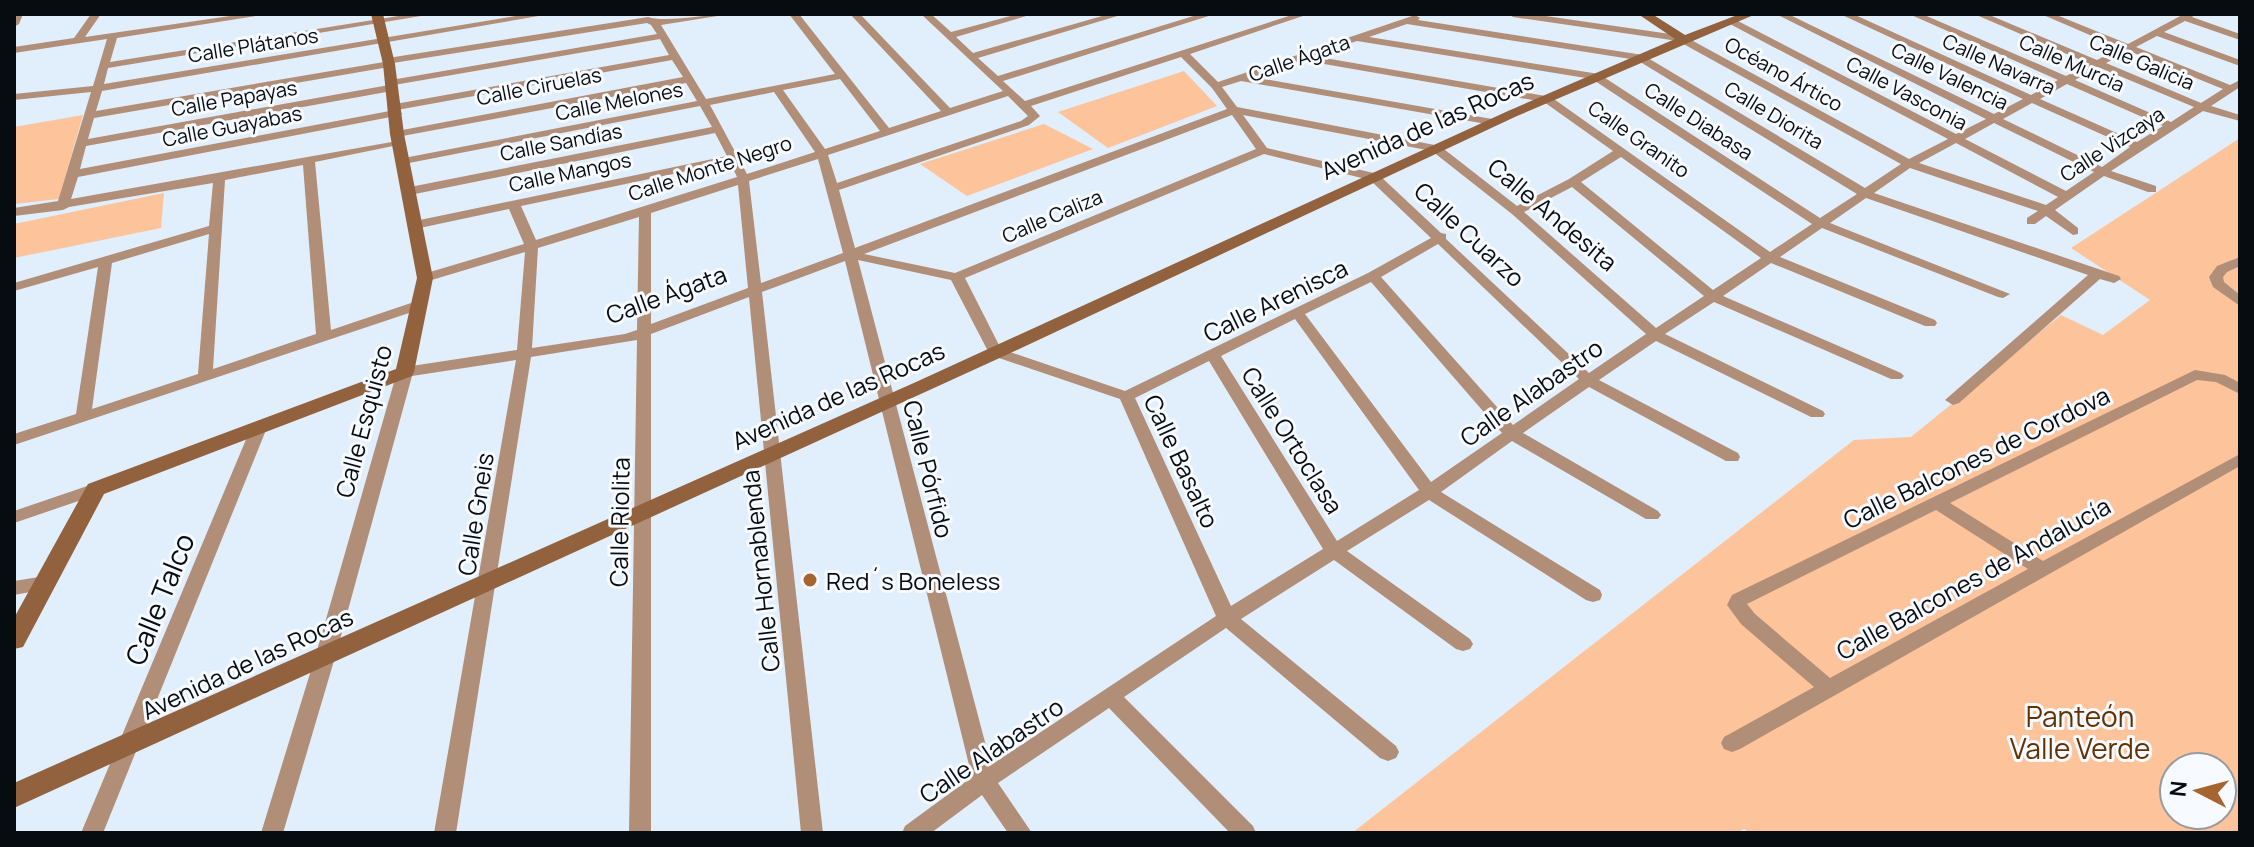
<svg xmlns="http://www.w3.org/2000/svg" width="2254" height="847" font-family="Manrope,sans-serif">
	<rect width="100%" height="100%" fill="#e1eefc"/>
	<path fill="#fdc39b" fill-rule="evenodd" d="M1184,71l33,35 -109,42 -50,-36z
		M83,115l-24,84 -45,5v-77z
		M1044,124l49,25 -126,47 -47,-32z
		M2240,138v695h-490l-6,-4 -7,4h-385l502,-393 57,-3 150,-122 42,20 47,-35 -79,-52zM2174,767h48v48h-48z
		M164,193l-3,35 -147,30v-34z"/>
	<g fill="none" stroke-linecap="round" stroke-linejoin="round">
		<path fill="#b18e77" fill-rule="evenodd" d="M14,14h9l-4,10 -5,3z
			M91,14h10l-16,23 159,-23h24l-151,24 -7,24 301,-48h22l-325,54 -4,16 424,-70h22l-448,77 -6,20 288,-49 4,-4 260,-41c17,6 60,-3 82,-3l-69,11 45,74 129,-25 -46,-60h10l90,114 52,-17 -91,-97h10l90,94 53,-17 -82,-77h10l20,18 67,-18h15l-77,23 17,16 136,-39h15l-146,44 20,18 202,-62h15l-212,67 22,20 270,-87h14l-119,40 28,28 197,-67 5,3 -2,2 225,35 222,133 36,-24 -223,-123 -165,-24 -5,-3h24l152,22 225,123 39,-20 -220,-116v-4h6l222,115 30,-15 -210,-105h12l206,100 29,-15 -183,-85h13l178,81 27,-15 -149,-66h13l144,62 24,-12 -116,-50h13l110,46 23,-12 -79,-34h13l74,30 56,-30h12l-4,3 48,17v6l-55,-19 -21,11 76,28v6l-83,-30 -21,11 94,38 10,-5v7l-29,19 29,9v6l-37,-10 -92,60 45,15v6h-8l-44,-16 -49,34 23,18v6l-5,1 -27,-19 -11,8h-8v-6l11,-7 -128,-43 -36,25 245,83 2,3 -7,4 -14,-4 -141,124 -6,2 -8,-5 143,-125 -222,-77 -36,25 180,71 -7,4 -5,-1 -176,-69 -42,29 155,63 2,3 -2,3h-10l-154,-63 -48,33 178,77 3,3 -3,3h-10l-177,-77 -49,32 158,77 2,3 -2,3h-12l-155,-76 -57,39 139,73 2,4 -2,4h-12l-137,-74 -66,46 135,78 3,4 -3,4h-12l-134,-78 -71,51 159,98 2,5 -2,5 -7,2 -7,-2 -157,-100 -82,51 123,88 3,5 -3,5 -7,2 -7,-2 -122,-89 -93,59 155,127 3,6 -3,6 -8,3 -8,-3 -154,-130 -102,69 129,129 3,7h-26l-121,-125 -111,75 34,50h-24l-26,-38 -51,38h-29l3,-7 67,-49 -127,-516 -83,31 61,541h-22l-52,-536 -98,37v499h-22l8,-493 -106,17 -75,476h-22l82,-473 -104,16 -76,278 -53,179h-22l55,-179 81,-282 8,-5 112,-17 8,-98 -100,30 -7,-4 2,-3 104,-31 -15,-35 -94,20 -6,-4 6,-4 312,-65 -12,-23 -305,62 -6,-4 6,-4 302,-60 -12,-21 -296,58 -6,-3 6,-3 293,-57 -11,-18 -289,54 -6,-3 6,-3 286,-54 -11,-17 -275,50 5,3 -1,2 -323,62 -7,22 332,-59v4l-88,18 16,168 83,-28 5,-1 7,4 -2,3 -410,137v-11l62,-20 22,-147 -84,24v-8l195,-57 4,-43 -144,24 -6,3 -49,6v-8l44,-7 33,-109 -77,8v-6l79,-8 14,-47 -93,14v-6l60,-9zM647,23l4,2 6,9 -266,46 -5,3 3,2 -301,54 6,-21 295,-51 4,-4zM1407,24l230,36 220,134 -37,24 -221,-144 -230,-37zM660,39l9,16 -274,49 -5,3 5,3 -315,59 6,-23 306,-55 5,-3 -3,-3zM1357,41l235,38 220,145 -42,28 -219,-155 -238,-41zM2129,51l94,38 -22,14 -95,-40zM1181,57l31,31 15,21 -372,139 -16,-58 190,-65 11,-9 -9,-10zM1301,60l243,42 69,49 -44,28 -52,27 -77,-60 -203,-39 -15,-20 19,-6 251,44 5,-3 -5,-3 -239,-42zM2098,67l96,40 -23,15 -96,-42zM840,79l40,52 -55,18 -42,-59zM2067,84l96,42 -26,16 -97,-43zM774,92l41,60 -68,22 -37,-69zM1008,96l20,20 -7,5 -184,62 -9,-28zM2032,103l98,44 -28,20 -99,-48zM1232,115l24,34 -301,124 -91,-19zM1243,115l189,36 80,63 134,120 -57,39 -143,-134v-5l-5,-1 -63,-59 -111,-26zM1994,123l100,49 -28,19 -101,-52zM1956,143l102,54 -12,8 -127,-42zM1264,154l106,26 61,58 -63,35 -243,118 -124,-42 -36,-71zM1621,157l140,101 -48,32 -132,-108zM818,159l25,94 -82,30 -12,-102zM730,162l7,15 -201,63 -15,-34zM303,165l13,169 -103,35 12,-189zM738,185l10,103 -97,36v-111zM1572,187l132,109 -48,32 -132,-116zM639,217l-2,113 -12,4 -93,14 6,-100zM209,234l-11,140 -106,35 20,-146zM1438,244l141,135 -66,46 -132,-148zM858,260l93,20 39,75 130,44 96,217 -225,149zM1371,282l131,151 -71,49 -126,-168zM1295,319l124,171 -82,51 -116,-185zM1209,361l114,188 -92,57 -96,-208z
			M2240,257v9l-13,6 -4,5 1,5 16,13v11l-27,-19 -4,-10 8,-11z
			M2195,370l30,5 15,8v11l-24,-12 -19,-2 -247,123 93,58 197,-107v12l-500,283 -8,3 -8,-3 -3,-6 3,-6 90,-50 -73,-63 -14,-19 5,-10zM1936,510l92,59 -198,109 -75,-64 -8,-10z
			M258,425l8,5 -163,403h-22l169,-403z
			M96,483l6,2 3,4 -3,4 -88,30v-12z
			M45,576l7,2 2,5 -2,5 -38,7v-14z"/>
		<path fill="#92613d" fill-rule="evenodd" d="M371,14h12l12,50 9,70 29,144 -19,94 -2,4 -308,118 -81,153 -9,2v-31l74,-134 308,-115 21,-91 -27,-144 -7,-70z
			M1638,14h14l33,21 55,-21h16l-239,102 -513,240 -990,452v-25l902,-401 592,-271 167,-72z"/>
	</g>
	<circle fill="#a66430" stroke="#f7fafe" stroke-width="3" cx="810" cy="580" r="8"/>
	<g text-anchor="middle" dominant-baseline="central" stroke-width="6" stroke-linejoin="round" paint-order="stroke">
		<g font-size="20" fill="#070c11" stroke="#f7fafe">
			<text transform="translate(253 45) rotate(-9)">Calle Plátanos</text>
			<text transform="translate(1299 58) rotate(-19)">Calle Ágata</text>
			<text transform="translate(2142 62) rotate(23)">Calle Galicia</text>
			<text transform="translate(2072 63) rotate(24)">Calle Murcia</text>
			<text transform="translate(1999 64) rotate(24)">Calle Navarra</text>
			<text transform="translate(1784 74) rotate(29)">Océano Ártico</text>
			<text transform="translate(1950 76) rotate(26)">Calle Valencia</text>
			<text transform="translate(539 86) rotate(-11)">Calle Ciruelas</text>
			<text transform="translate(1907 93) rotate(28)">Calle Vasconia</text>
			<text transform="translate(234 98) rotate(-10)">Calle Papayas</text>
			<text transform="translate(619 101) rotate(-11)">Calle Melones</text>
			<text transform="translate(1774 115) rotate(31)">Calle Diorita</text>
			<text transform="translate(1699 121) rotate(33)">Calle Diabasa</text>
			<text transform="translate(232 126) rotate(-11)">Calle Guayabas</text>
			<text transform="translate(1639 139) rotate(35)">Calle Granito</text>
			<text transform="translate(561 142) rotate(-11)">Calle Sandías</text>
			<text transform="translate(2112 144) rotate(-33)">Calle Vizcaya</text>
			<text transform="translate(710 168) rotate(-18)">Calle Monte Negro</text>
			<text transform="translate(570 172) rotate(-12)">Calle Mangos</text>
			<text transform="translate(1052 216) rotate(-23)">Calle Caliza</text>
		</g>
		<g font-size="24" fill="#070c11" stroke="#f7fafe">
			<text transform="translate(1427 125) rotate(-24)">Avenida de las Rocas</text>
			<text transform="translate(1553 214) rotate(40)">Calle Andesita</text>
			<text transform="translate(1470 234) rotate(43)">Calle Cuarzo</text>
			<text transform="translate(666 294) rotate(-20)">Calle Ágata</text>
			<text transform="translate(1275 300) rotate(-26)">Calle Arenisca</text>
			<text transform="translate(1531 392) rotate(-35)">Calle Alabastro</text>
			<text transform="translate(838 395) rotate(-24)">Avenida de las Rocas</text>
			<text transform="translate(363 421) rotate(-75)">Calle Esquisto</text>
			<text transform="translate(1293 440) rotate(58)">Calle Ortoclasa</text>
			<text transform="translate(1976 457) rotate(-26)">Calle Balcones de Cordova</text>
			<text transform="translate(1182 461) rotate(65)">Calle Basalto</text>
			<text transform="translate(929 469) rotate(76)">Calle Pórfido</text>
			<text transform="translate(475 514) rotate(-81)">Calle Gneis</text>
			<text transform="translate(619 522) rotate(-89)">Calle Riolita</text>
			<text transform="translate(760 571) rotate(-96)">Calle Hornablenda</text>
			<text transform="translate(1973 578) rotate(-29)">Calle Balcones de Andalucía</text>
			<text transform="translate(247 663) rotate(-25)">Avenida de las Rocas</text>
			<text transform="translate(991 750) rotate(-34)">Calle Alabastro</text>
		</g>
		<g font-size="24" fill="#070c11" stroke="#f7fafe" text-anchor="start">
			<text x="826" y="580">Red´s Boneless</text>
		</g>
		<g font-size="28" fill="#070c11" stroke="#f7fafe">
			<text transform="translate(159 599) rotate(-68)">Calle Talco</text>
		</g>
		<g font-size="28" fill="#623001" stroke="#f7fafe">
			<text x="2080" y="716">Panteón<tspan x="2080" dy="32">Valle Verde</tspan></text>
		</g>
	</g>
	<rect width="2254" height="847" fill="none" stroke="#070c11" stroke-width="32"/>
	<g transform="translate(2198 791) rotate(276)"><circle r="38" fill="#f7fafe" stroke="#979b9f" stroke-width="2"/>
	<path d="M0-6L14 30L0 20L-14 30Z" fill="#a66430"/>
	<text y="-12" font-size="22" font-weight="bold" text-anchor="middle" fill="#070c11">N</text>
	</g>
</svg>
